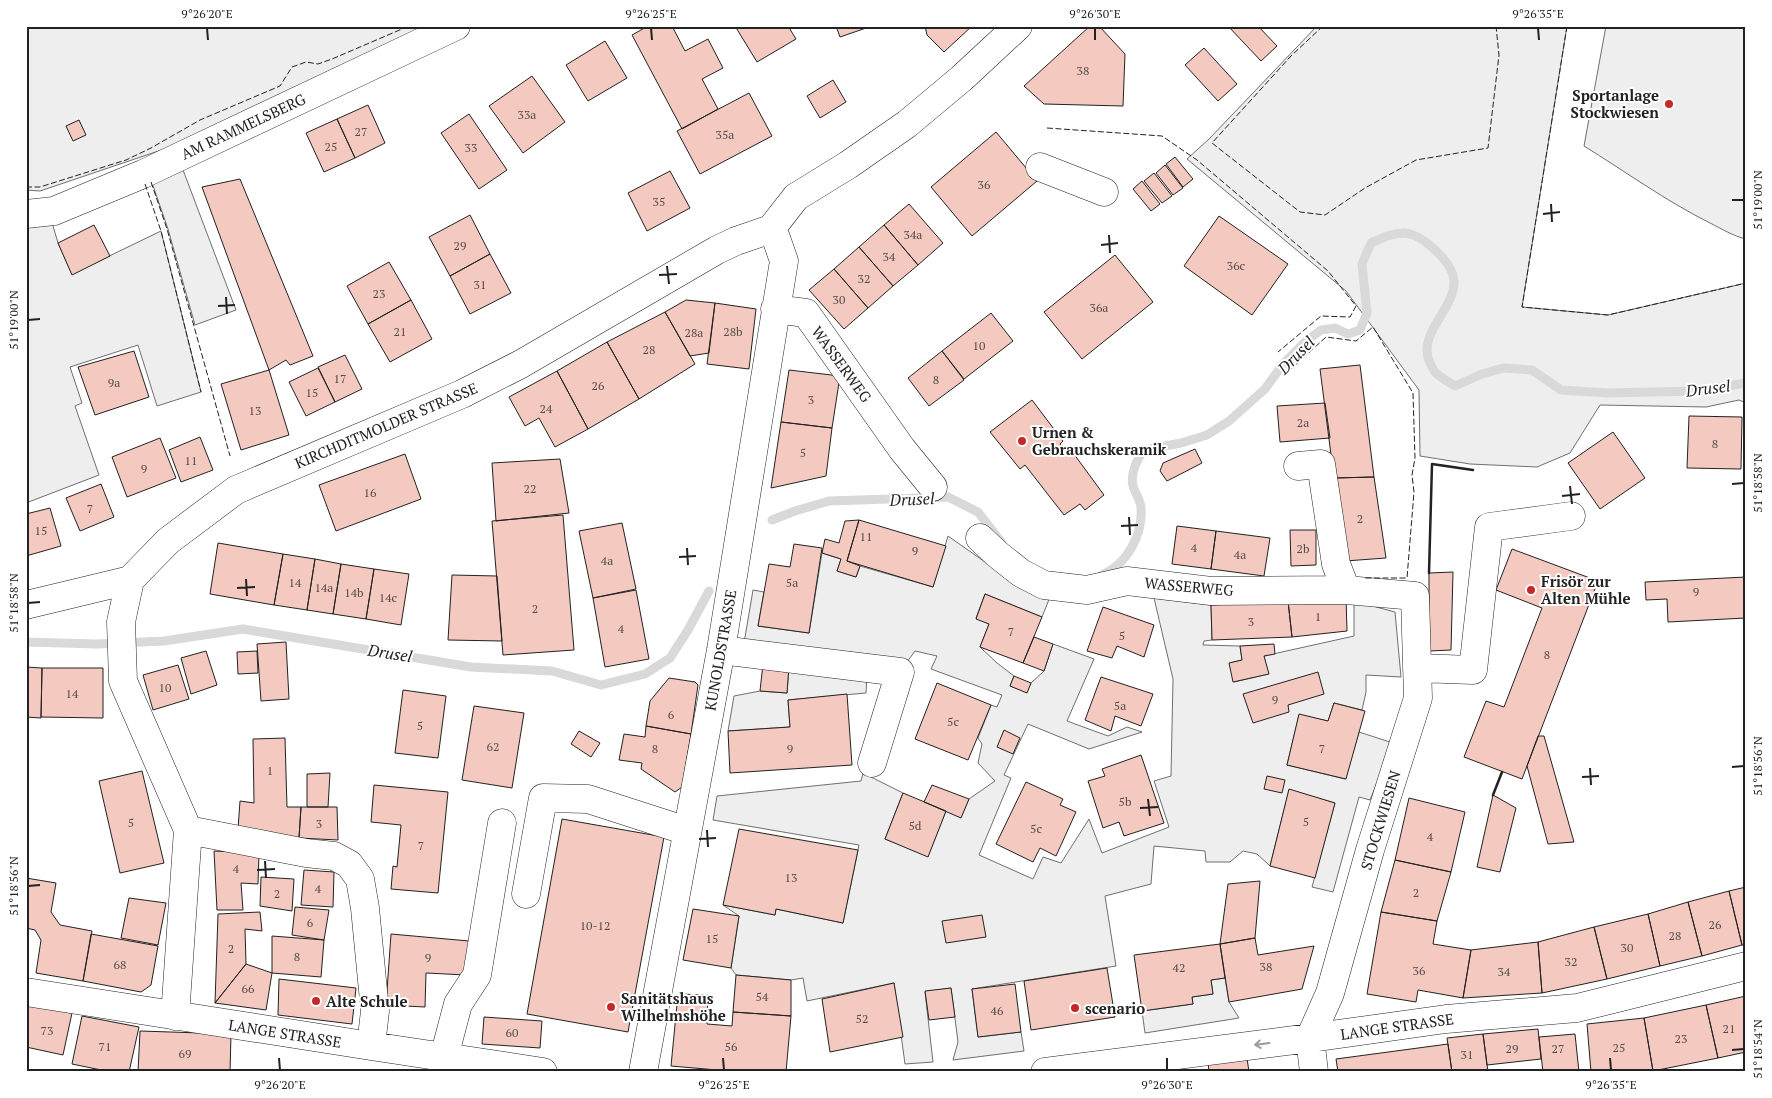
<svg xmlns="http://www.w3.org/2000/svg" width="1772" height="1098" font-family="'PT Serif',serif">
	<rect width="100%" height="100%" fill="#fff"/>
	<path fill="#eee" stroke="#6f6f6f" d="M26,26h415l-247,113 -154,52 -14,-1z
		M1317,26h250l-45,281 86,8 138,-32v120l-7,-3 -33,7 -106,-2 -30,48 -33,14 -67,-3 -50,-8 -1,-66 -73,-99 -159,-132 22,-20z
		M1606,26h140v213c-13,-3 -24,-10 -36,-16 -44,-22 -84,-51 -126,-77z
		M180,162l56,148 -41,15 -27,-96 -18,-52z
		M51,219l7,24 14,31 89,-43 40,161 -44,14 -19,-61 -68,22 12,36 -7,3 24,69 -73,28v-278z
		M948,536l67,47 35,14 -8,20 -57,-23 -9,24 13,6 -9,23 17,16 17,13 -4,10 17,6 4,-9 13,-12 9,-27 41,15 -27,62 41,15 19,-9 15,5 -53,17 -61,-25 -24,51 7,3 -32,77 54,24 10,-22 18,6 28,-44 13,34 67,-26 -15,-46 17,-5 2,-97 -19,-81 57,7 1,35 -8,1 -1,4 37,1 2,14 -12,3 4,19 34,-8 -4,-18 90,-20v-35l41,11 6,65 -35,-2v17l-4,18 -28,-7 -6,18 -29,-6 -12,50 58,14 14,-47 34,11 -23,57 -11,-3 -26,95 -21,-5 23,-84 -46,-13 -19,76 -13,-12 -14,-3 -13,11h-24l-1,-11 -51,-5 -3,38 -46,12 11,70 -144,23 6,48 43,-5 3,19 -71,9 5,-18 -7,-54 -26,4 8,70 -28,2 -11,-81 -87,18 -4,-23 -12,2 -55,-5 -5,-7 8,-52 -16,-11 52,10 1,-6 67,14 16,-78 -146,-25 4,-24 144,-15 2,-8 40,20 -18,46 43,17 18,-45 15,6 8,-18 26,-18 -17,-18 4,-19 -4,-6 13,-33 6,2 5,-12 -71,-26 6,-13 -22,-5 -8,11 -163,-19 9,-53 11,2 -6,34 51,7 13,-80 19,6 -4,12 19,6 4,-11 73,21z
		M789,666l78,9 -1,18 -78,7 2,27 -62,4 6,-35 26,-5 27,2z
		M1225,978l4,24 10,16 -94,15 -3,-22 51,-7 -1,-7 21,-3 -2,-14z"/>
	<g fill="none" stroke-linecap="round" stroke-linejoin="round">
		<path stroke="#d9d9d9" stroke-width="9" d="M772,520l23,-9 34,-10 119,-4 30,15 24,31
			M1102,575c25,-11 41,-40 39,-67 0,-7 -6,-15 -8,-22 -3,-12 4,-27 11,-36l37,-7 26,-8 22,-14 36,-32 18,-25 22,-22 16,-12 14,-2 13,6 12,-4 7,-17 -5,-49 9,-21c11,-5 21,-10 33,-10 18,1 49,29 50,48 1,29 -38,52 -24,82 2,3 3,8 6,10 5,5 13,9 19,13l27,-12 21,-6 29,2 29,20 47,3 88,-2 50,-8
			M26,642l71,2 67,-3 79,-12 228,38 81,4 49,14 44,-11 25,-16 18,-28 21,-39"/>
	</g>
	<path fill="#f3c9c0" stroke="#222" d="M648,26h24l13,25 23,-12 15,29 -21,11 16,30 -36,20 -50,-94z
		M735,26h53l8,13 -39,23z
		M836,26h36l-32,11z
		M925,26h47l-28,26 -17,-17z
		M1090,26h9l26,28 -2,52 -79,-2 -20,-18z
		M1228,26h30l19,20 -16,15z
		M605,41l22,37 -39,23 -22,-36z
		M1204,48l33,36 -19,17 -33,-36z
		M532,76l33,46 -42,31 -34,-47z
		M833,80l13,22 -26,16 -13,-22z
		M749,93l23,43 -72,38 -23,-43z
		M368,105l17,38 -30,15 -18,-39z
		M469,114l38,56 -28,19 -38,-56z
		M337,119l18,39 -31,14 -18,-39z
		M79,120l7,15 -13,6 -7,-15z
		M996,132l41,49 -65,55 -41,-49z
		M1175,157l18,22 -10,8 -17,-23z
		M1165,165l18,23 -10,7 -17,-22z
		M670,171l20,37 -43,23 -19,-38z
		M1154,173l18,23 -10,7 -18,-22z
		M240,179l73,177 -23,9 -4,-5 -17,10 -67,-183z
		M1142,181l18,23 -9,7 -18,-22z
		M909,204l34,39 -25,22 -34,-40z
		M470,215l20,39 -40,22 -21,-39z
		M1219,216l69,48 -36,51 -68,-49z
		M94,225l16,31 -38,19 -14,-32z
		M884,225l34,40 -25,21 -34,-39z
		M859,247l34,39 -25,22 -34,-39z
		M490,254l21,39 -41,21 -20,-38z
		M1115,255l38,47 -71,57 -38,-47z
		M389,262l22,38 -43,24 -21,-38z
		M834,269l34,39 -24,21 -35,-39z
		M411,300l21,39 -42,23 -22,-38z
		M686,300l29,3 -6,50 -19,3 -25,-44z
		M715,303l41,6 -7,60 -42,-5z
		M665,312l30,52 -56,35 -32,-57z
		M991,313l22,28 -49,38 -22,-28z
		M607,342l32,57 -51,30 -31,-58z
		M134,351l15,46 -54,18 -17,-48z
		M942,351l22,29 -35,26 -21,-28z
		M345,355l17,34 -27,13 -17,-35z
		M1360,365l14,112 -40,1 -14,-109z
		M318,368l17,34 -29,14 -17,-34z
		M269,370l20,65 -48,15 -20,-66z
		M789,370l51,6 -8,52 -51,-6z
		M557,371l31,58 -33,18 -16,-29 -14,8 -16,-29z
		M1032,400l31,41 -3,3 7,9 4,-3 33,45 -19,15 -5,-6 -16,11 -39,-50 -5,4 -30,-37z
		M1325,403l5,35 -50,4 -3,-36z
		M1689,416l53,1 -1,52 -54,-1z
		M781,422l51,6 -6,48 -55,12z
		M1613,432l32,46 -45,31 -32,-46z
		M200,437l13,33 -32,12 -12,-32z
		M160,438l16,40 -49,19 -15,-40z
		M1195,449l7,14 -35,18 -7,-10 3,-8z
		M405,454l16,45 -85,32 -17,-46z
		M560,459l9,54 -73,8 -4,-58z
		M1374,477l12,81 -41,3 -11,-83z
		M101,484l13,33 -34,14 -14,-33z
		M50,508l11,38 -35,10v-42z
		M563,515l11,135 -71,5 -11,-134z
		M859,520l87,26 -13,41 -86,-26z
		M859,520l-12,41 13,5 -4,11 -19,-6 4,-12 -19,-6 3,-14 14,4 6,-22z
		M622,523l14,66 -43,9 -14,-67z
		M1177,526l39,5 -5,38 -39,-5z
		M1290,530h26v35l-25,1z
		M1216,531l54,7 -6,38 -53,-7z
		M218,543l65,11 -9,51 -64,-11z
		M794,544l28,4 -13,85 -51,-7 11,-62 21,3z
		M1512,549l86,32 -76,198 -58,-22 22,-56 18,6 38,-99 -46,-18z
		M283,554l32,5 -8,51 -33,-5z
		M315,559l26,5 -8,50 -26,-4z
		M341,564l33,5 -8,50 -33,-5z
		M374,569l35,5 -8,51 -35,-6z
		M1453,572l-2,78 -22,1v-78z
		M452,575l45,1 5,65 -54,-1z
		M1746,577v41l-78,4 -1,-23 -21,1 -1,-18z
		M636,590l13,69 -44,8 -12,-69z
		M985,594l57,23 -19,46 -43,-16 9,-23 -13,-5z
		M1346,597l1,34 -55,6 -4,-36z
		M1288,601l4,36 -80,3 -1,-35z
		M1103,607l51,18 -10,32 -27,-11 -5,12 -25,-7z
		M1034,637l19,7 -9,27 -21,-8z
		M286,642l3,57 -28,2 -4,-57z
		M1274,644l1,10 -11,2 5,18 -36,8 -4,-19 13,-3 -2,-14z
		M206,651l11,34 -26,9 -10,-36z
		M257,651l1,22 -20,1 -1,-22z
		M763,664l26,2 -2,27 -27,-2z
		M178,665l11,34 -36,11 -10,-35z
		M26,667l16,1 -1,50 -15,-1z
		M42,668h61v50l-62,-1z
		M1318,672l6,22 -36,11 1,7 -36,11 -10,-29z
		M1014,676l17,7 -4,10 -17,-7z
		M1101,677l52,17 -12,32 -26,-10 -4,15 -26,-11z
		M669,678l26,4 3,3 -7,49 -45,-8 4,-25z
		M937,683l54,22 -23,55 -53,-21z
		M403,690l43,6 -8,62 -43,-5z
		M847,694l5,71 -122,8 -2,-42 62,-4 -2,-27z
		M1334,703l31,8 -19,68 -59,-14 12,-51 29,7z
		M474,706l50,7 -12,75 -50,-8z
		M646,726l45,8 -9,53 -7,5 -34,-23 1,-6 -23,-3 5,-26 21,3z
		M1004,730l16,8 -7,16 -16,-7z
		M579,731l21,12 -9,14 -20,-13z
		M1538,736h6l30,106 -26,2 -21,-78z
		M285,738l2,69h14l-2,31 -61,-9 2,-28 14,2 -1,-64z
		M1141,755l23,68 -40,13 -5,-14 -16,6 -15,-47 17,-5 -3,-7z
		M142,771l22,92 -44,10 -21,-92z
		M330,773l-2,34h-21v-33z
		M1267,776l18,4 -3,13 -18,-4z
		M1026,782l37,17 -3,6 16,7 -20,44 -16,-8 -7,14 -37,-18z
		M374,785l74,7 -10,101 -47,-4 2,-23 4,1 4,-42 -30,-3z
		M932,785l37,14 -8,19 -37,-16z
		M1289,789l46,14 -20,75 -45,-12z
		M903,793l43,18 -18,46 -43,-18z
		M1493,795l23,13 -16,64 -23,-5z
		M1409,798l56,14 -14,60 -56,-12z
		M301,807h36l1,33 -39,-2z
		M562,819l102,18 -36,195 -101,-18z
		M739,829l119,21 -15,73 -67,-14 -1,6 -52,-10z
		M214,851l45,2 -1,31 -17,-1 2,27h-26z
		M1395,860l56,12 -14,49 -56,-9z
		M304,870l30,2 -1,35 -32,-2z
		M261,877l33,2 -2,32 -32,-5z
		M26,878l30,5 -5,29 9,13 32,6 -9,50 -47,-8 5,-33 -6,-10 -9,-2z
		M1260,881l-5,57 -35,6 8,-60z
		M1746,887v58h-4l-13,-54z
		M1729,891l13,54 -40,11 -14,-54z
		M129,898l37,5 -8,42 -37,-7z
		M1688,902l14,54 -42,10 -12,-52z
		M295,907l34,3 -5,30 -32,-5z
		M693,909l46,7 -8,52 -48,-8z
		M260,912l2,19 -17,-2 1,35 -31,39 3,-89z
		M1381,912l56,9 -4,23 38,6 -8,48 -45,-8 -2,12 -49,-8z
		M1648,914l12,52 -53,13 -13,-52z
		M982,915l4,22 -40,6 -4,-22z
		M1594,927l13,52 -65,14 -4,-51z
		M91,934l67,12 -7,39 -10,7 -58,-11z
		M391,934l78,7 -3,34 -40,-2 -1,34 -39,-2z
		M272,936l52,4 -3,37 -49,-4z
		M1255,938l3,17 56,-9 -12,43 -73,13 -9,-58z
		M1538,942l4,51 -79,5 8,-48z
		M1220,944l5,34 -14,2 2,14 -21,3 1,7 -51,7 -8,-56z
		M246,964l26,9 -6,37 -51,-7z
		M1107,968l8,49 -84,13 -7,-49z
		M736,975l55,5v36l-58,-4z
		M279,979l77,9 -4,36 -74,-9z
		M894,983l9,54 -73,15 -8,-53z
		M1015,984l6,48 -43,5 -6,-48z
		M951,988l4,29 -26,3 -4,-29z
		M678,994l30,1 -1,29 25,2 1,-14 58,4 -5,56h-46l-69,-6z
		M1746,996v56l-28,6 -12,-53z
		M26,1004l46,9 -9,42 -37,-8z
		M1706,1005l12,53 -65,13 -9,-53z
		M82,1016l57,11 -10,45h-18l-39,-8z
		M484,1017l58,4 -2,27 -58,-4z
		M1644,1018l9,53 -62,1 -4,-48z
		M1538,1029l3,30 -54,6 -4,-31z
		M140,1031l91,3 -1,38h-92z
		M1483,1034l5,38h-36l-5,-34z
		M1575,1034l4,38h-36l-4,-35z
		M1448,1044l4,28h-114l-2,-13z
		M1247,1058l2,14h-40l-1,-10z"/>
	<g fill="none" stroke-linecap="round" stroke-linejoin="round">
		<g stroke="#222" stroke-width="29">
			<path id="minor" d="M1040,167l64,25
				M26,214l28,-3 89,-37 313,-148
				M775,309l31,4 96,136 31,38
				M1298,466l23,-2 15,100 10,26
				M980,538l17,16 24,19 23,12 43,5 40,-9 84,10 135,-1 69,6 3,102 -48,152 -40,143 -20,45 4,34
				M26,605l104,-25
				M721,650l179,22 -28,91
				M1417,668l56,2 16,-143 82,-11
				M188,830l118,23 28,3 15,8 11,15 5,29 10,103 -4,35
				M526,894l17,-96 45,1 99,32
				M26,992l345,54 172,26
				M175,1016l13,-186 -65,-149 -2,-59 9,-42 38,-39 68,-51 226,-96 59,-30 196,-114 19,-9 35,-12 25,-32 52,-32 59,-41 55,-46 56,-52
				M444,1057l14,-53 19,-29 25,-152
				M643,1072l78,-422 63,-389 -8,-23 -5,-9
				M1045,1072l265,-34 136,-19 131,-11 169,-42"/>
		</g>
		<use href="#minor" stroke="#fff" stroke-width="28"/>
		<path stroke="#222" stroke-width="1" stroke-dasharray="6 2.5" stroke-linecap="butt" d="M1323,26l-32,30 -79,87 88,69 25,3 40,-27 51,-28 72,-12 11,-93 -3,-29
			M1567,26l-45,281 86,8 138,-32
			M1047,128l115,8 35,24 131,111 28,35 -6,11 -29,-1 -43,36
			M151,182l16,47 63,227
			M145,184l16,47 40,161
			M26,187h14l86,-27 25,-12 49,-28 80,-34 12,-19 14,-5 12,2 14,-5 77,-33
			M1290,370l36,-33 30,4 17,-14 40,66 2,65 -3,17 2,17 -7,86h-43"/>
		<path stroke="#222" stroke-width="2.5" d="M1429,573l3,-109 41,6
			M1493,795l9,-23"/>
	</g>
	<defs><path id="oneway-shaft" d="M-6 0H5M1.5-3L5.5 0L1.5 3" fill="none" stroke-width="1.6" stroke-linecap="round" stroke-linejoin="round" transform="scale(1.25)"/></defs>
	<use stroke="#9c9c9c" href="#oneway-shaft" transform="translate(1262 1044) rotate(173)"/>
	<path fill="none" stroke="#222" stroke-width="2" d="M207,28l1,12M651,28l1,12M1095,28v12M1538,28l1,12M1732,200h12M1551,204l1,18M1543,214l17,-2M1109,235l1,18M1101,245l17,-2M667,266l2,18M659,275l18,-1M226,297l1,17M218,306l17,-1M28,320l12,-1M1732,484l12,-1M1570,486l2,18M1562,496l18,-2M1129,517l1,18M1121,526l17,-1M687,548l1,17M679,557l17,-1M246,579l1,17M237,588l18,-1M28,603l12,-1M1732,767l12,-1M1590,768l1,17M1582,777l17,-1M1148,799l2,17M1140,808l18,-1M707,830l1,17M699,839l17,-1M265,861l1,17M257,870l18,-1M28,886l12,-1M1732,1050l12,-1M279,1058l1,12M723,1058l1,12M1167,1058v12M1610,1058l1,12"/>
	<g fill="#c62828" stroke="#fff" stroke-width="2">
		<circle cx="1669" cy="104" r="5"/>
		<circle cx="1022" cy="441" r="5"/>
		<circle cx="1531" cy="590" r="5"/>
		<circle cx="316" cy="1001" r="5"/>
		<circle cx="611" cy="1007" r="5"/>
		<circle cx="1075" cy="1008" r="5"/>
	</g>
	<g text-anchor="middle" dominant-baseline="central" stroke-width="4" stroke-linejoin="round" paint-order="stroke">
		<g font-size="12" fill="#564c4a">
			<text x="1083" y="70">38</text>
			<text x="527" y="114">33a</text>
			<text x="361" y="131">27</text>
			<text x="725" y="134">35a</text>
			<text x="331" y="146">25</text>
			<text x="471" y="147">33</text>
			<text x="984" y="184">36</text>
			<text x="659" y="201">35</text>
			<text x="913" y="234">34a</text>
			<text x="460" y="245">29</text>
			<text x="889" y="256">34</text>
			<text x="1236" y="265">36c</text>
			<text x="864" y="278">32</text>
			<text x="480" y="284">31</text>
			<text x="379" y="293">23</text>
			<text x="839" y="299">30</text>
			<text x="1099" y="307">36a</text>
			<text x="400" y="331">21</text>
			<text x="733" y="331">28b</text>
			<text x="694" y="332">28a</text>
			<text x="979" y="345">10</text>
			<text x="649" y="349">28</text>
			<text x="340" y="378">17</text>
			<text x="936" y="379">8</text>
			<text x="114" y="382">9a</text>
			<text x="598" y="385">26</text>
			<text x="312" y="392">15</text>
			<text x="811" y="399">3</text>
			<text x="546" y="408">24</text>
			<text x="255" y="410">13</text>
			<text x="1303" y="422">2a</text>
			<text x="1715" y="443">8</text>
			<text x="803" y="452">5</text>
			<text x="191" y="460">11</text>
			<text x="144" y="468">9</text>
			<text x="530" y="488">22</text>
			<text x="370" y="492">16</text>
			<text x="90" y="508">7</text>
			<text x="1360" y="518">2</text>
			<text x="41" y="530">15</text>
			<text x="866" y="536">11</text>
			<text x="1194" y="547">4</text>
			<text x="1303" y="548">2b</text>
			<text x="915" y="550">9</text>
			<text x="1240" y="554">4a</text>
			<text x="607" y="560">4a</text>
			<text x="295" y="582">14</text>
			<text x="792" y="582">5a</text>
			<text x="324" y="587">14a</text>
			<text x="1696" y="591">9</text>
			<text x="354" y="592">14b</text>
			<text x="388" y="597">14c</text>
			<text x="535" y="608">2</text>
			<text x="1318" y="616">1</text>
			<text x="1251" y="621">3</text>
			<text x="621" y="628">4</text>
			<text x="1011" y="631">7</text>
			<text x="1122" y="635">5</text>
			<text x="1547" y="654">8</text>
			<text x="165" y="687">10</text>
			<text x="72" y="693">14</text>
			<text x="1275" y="699">9</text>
			<text x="1120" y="705">5a</text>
			<text x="671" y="714">6</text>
			<text x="953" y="721">5c</text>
			<text x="420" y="725">5</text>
			<text x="493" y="746">62</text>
			<text x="655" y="748">8</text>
			<text x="790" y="748">9</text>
			<text x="1322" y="748">7</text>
			<text x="270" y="770">1</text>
			<text x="1125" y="801">5b</text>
			<text x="1306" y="821">5</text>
			<text x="131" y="822">5</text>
			<text x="319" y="823">3</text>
			<text x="915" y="825">5d</text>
			<text x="1036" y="828">5c</text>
			<text x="1430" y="836">4</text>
			<text x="421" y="845">7</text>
			<text x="236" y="868">4</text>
			<text x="791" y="877">13</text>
			<text x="318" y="888">4</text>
			<text x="1416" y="892">2</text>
			<text x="277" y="893">2</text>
			<text x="310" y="922">6</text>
			<text x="1715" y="924">26</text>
			<text x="595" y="925">10-12</text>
			<text x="1675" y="935">28</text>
			<text x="712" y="938">15</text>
			<text x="1627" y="947">30</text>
			<text x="231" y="948">2</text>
			<text x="297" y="956">8</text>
			<text x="428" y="957">9</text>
			<text x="1571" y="961">32</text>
			<text x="120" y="964">68</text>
			<text x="1266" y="966">38</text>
			<text x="1179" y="967">42</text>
			<text x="1419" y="970">36</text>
			<text x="1504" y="971">34</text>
			<text x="248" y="988">66</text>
			<text x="762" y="996">54</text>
			<text x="997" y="1010">46</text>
			<text x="862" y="1018">52</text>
			<text x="1729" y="1028">21</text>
			<text x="47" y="1030">73</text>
			<text x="512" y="1032">60</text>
			<text x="1681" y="1038">23</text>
			<text x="105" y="1046">71</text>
			<text x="731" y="1046">56</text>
			<text x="1619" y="1047">25</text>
			<text x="1512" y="1048">29</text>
			<text x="1558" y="1048">27</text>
			<text x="185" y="1053">69</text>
			<text x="1467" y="1054">31</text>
		</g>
		<g font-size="15" font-weight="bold" fill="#222" stroke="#fff" text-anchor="start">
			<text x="1659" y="95" text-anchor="end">Sportanlage<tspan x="1659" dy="17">Stockwiesen</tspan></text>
			<text x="1032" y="432">Urnen &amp;<tspan x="1032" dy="17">Gebrauchskeramik</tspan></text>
			<text x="1541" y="581">Frisör zur<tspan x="1541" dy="17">Alten Mühle</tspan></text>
			<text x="621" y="998">Sanitätshaus<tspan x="621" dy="17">Wilhelmshöhe</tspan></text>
			<text x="326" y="1001">Alte Schule</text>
			<text x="1085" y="1008">scenario</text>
		</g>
		<g font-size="15" fill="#222" stroke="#fff">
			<text transform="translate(243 126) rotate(-25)">AM RAMMELSBERG</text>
			<text transform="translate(842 364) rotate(54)">WASSERWEG</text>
			<text transform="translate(386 425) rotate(-23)">KIRCHDITMOLDER STRASSE</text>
			<text transform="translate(1189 586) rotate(5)">WASSERWEG</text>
			<text transform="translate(720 650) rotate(-80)">KUNOLDSTRASSE</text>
			<text transform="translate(1380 820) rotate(-73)">STOCKWIESEN</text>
			<text transform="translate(1397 1026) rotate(-8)">LANGE STRASSE</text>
			<text transform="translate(285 1033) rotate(9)">LANGE STRASSE</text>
		</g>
		<g font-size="16" font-style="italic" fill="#222" stroke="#fff">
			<text transform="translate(1296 355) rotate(-46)">Drusel</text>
			<text transform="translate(1708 388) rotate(-7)">Drusel</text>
			<text transform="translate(912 499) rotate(-2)">Drusel</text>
			<text transform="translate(390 653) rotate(9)">Drusel</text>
		</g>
	</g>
	<rect width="1772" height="1098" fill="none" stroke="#ffffff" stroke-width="55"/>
	<rect x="28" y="28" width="1716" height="1042" fill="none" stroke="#222" stroke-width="2"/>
	<g font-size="12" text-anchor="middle" fill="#222">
		<text x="207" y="18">9°26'20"E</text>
		<text x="651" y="18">9°26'25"E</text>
		<text x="1095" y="18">9°26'30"E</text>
		<text x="1538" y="18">9°26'35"E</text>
		<text transform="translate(1758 200) rotate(-90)" y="4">51°19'00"N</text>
		<text transform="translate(14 320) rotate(-90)" y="4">51°19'00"N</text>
		<text transform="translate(1758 483) rotate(-90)" y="4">51°18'58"N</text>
		<text transform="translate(14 603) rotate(-90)" y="4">51°18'58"N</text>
		<text transform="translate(1758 766) rotate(-90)" y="4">51°18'56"N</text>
		<text transform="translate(14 886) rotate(-90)" y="4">51°18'56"N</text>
		<text transform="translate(1758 1049) rotate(-90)" y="4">51°18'54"N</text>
		<text x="280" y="1089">9°26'20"E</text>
		<text x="724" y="1089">9°26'25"E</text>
		<text x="1167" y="1089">9°26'30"E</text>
		<text x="1611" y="1089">9°26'35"E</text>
	</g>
</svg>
